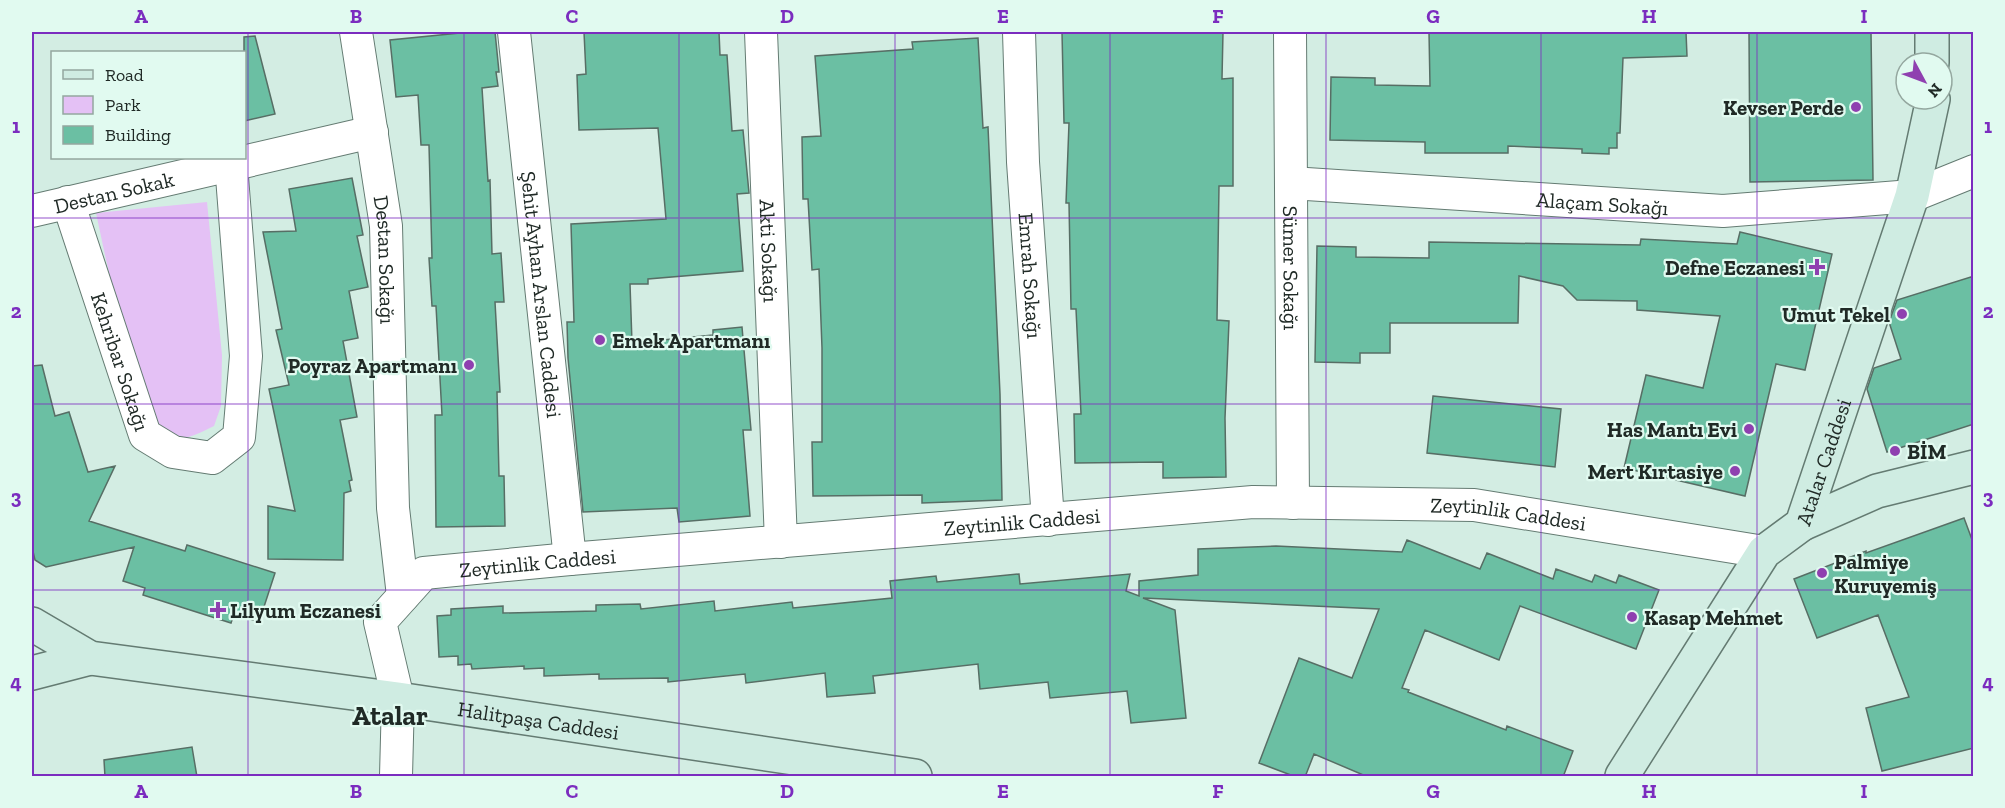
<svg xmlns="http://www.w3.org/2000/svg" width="2005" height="808" font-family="'Zilla Slab',serif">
	<rect width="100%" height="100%" fill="#d3ede3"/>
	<path fill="#e4c1f5" d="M207,202l15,153 -1,51 -7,20c-22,11 -36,19 -59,2 -17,-13 -52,-183 -59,-215z"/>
	<path fill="#6bbfa3" stroke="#576e65" stroke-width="1.5" d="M470,32h25l4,40h-3l2,14 -16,2 6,93 2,-1 2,74 9,-1 3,49h-9l5,90h-3l2,84h5l1,50 -69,1 -1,-112h7l-6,-109h-4l-3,-48h3l-3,-113h-8l-3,-50 -22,2 -6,-57z
		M584,32h135l1,23h7l5,76 11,-1 6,63 -12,1 6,77 -95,8v5h-18l2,59 81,-8v-5l29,-3 9,103h-8l7,86 -71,6 -2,-14 -94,4 -15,-154 -1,-36h7l-3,-98 95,-5 -8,-91 -79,2 -2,-55 9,-1z
		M1062,32h161l-1,47 11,-1v108h-14l-2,134 12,1 -4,97 1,59 -63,1v-16l-88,1 -1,-49h7l-5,-105h-5l-2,-106h-3l3,-80h-5z
		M1429,32h257l1,24 -64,2 -3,75h-3v15h-8v6l-27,-1v-4l-74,-3v7h-83v-11l-95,-2 1,-63 44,1v7l55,1z
		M1749,32h122l2,148 -123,2z
		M255,36l20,78 -31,7v-84z
		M978,38l5,90 5,-1 12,267 2,106 -80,3v-8l-109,1 -1,-54h10v-94l-3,-79 -7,1 -4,-71h-5l-1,-62 19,-1 -6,-80 98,-7 -1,-7z
		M352,178l11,57 -6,1 11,51 -19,4 9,47 -15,3 14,76 -17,3 12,60 -3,1 2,10 -7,2 -1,67 -75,-1v-53l27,5 -26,-122 20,-4 -13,-55 6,-1 -19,-97 33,-1 -7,-42z
		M1740,232l92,22 -27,116 -29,-6 -31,132 -121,-28 22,-93 57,13 17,-72 -83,-6v-9l-60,-1 -14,-14 -44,-10 -1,47h-128v30h-30v10l-45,-1 2,-116 39,1v10l73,1v-16l211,3 1,-6 96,5z
		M1974,276v148l-87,28 -20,-63 7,-21 27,-9 -12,-37 8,-22z
		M42,365l13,51 14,-4 19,60 27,-6 -26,55 96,30 2,-6 88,28 -16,49 -25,-8 -3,9 -88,-28 2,-7 -22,-7 11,-34 -88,20 -11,-7 -3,-13v-181z
		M1433,396l128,13 -6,58 -128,-14z
		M1964,518l10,27v203l-92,23 -16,-63 43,-11 -31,-82 -61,23 -23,-59 72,-28v2z
		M1407,540l73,29 7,-16 66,26 3,-10 36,13 3,-7 21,8 3,-8 40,15 -23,59 -116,-43 -21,54 -74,-30 -23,58 7,2 -1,2 98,38 1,-4 66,25 -10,26h-195l-54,-23 -9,23h-9l-37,-14 40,-105 53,20 27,-69 -236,-11 32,12 11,108 -55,5 -4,-32 -77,7 -2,-16 -68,7 -2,-25 -105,12 2,17 -48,4 -2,-24 -79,10 -1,-9 -77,8v-4l-69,1v-5l-55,2v-8l-20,1v-3l-52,3 -1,-5 -13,1v-9l-19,1 -2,-41 14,-1v-6l52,-3v7l93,-2v-6l44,-1 1,5 73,-8 1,10 77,-9 1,6 99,-10 -2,-17 46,-5 1,6 82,-8 1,10 110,-10 -4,17 13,5v-15l59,-6v-26l78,-3 126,6z
		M192,747l5,30h-92l-1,-17z"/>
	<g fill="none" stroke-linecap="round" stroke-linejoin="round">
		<g stroke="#647b72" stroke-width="34">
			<g id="street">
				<path id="s1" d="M356,32l30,194 7,282 10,88"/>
				<path id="s2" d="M514,32l56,527"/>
				<path id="s3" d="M761,32l20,510"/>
				<path id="s4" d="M1019,32l4,130 25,358"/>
				<path id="s5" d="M1290,32l3,471"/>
				<path id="s6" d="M1291,183l432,28 189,-15 62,-25"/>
				<path id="s7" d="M68,202l77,233 28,17 39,6 27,-21 7,-81 -15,-192"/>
				<path id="s8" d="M32,211l340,-79"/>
				<path id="s9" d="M396,776l2,-77 -18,-77 44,-49 146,-14 683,-57 221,3 290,47"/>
			</g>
		</g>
		<g stroke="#647b72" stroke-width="36">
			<g id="secondary">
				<path d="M1932,32v31"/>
				<path d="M1802,524l75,-33 97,-24"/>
				<path id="s10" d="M32,624l58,34 308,41 517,77"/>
				<path d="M32,673l58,-15"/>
				<path id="s11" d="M1622,776l142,-224 38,-28 110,-328 21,-97"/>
			</g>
		</g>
		<use href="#street" stroke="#fff" stroke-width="32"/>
		<use href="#secondary" stroke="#cfece2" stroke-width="33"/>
	</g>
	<path fill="none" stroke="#7b2cbf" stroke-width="1.5" stroke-opacity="0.55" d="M248,32v744M464,32v744M679,32v744M895,32v744M1110,32v744M1326,32v744M1541,32v744M1757,32v744M32,218h1942M32,404h1942M32,590h1942"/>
	<g fill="#8f40b0" stroke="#e1faf0" stroke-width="2">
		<circle cx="1856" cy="107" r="6"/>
		<path d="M1814 258h6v6h6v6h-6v6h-6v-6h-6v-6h6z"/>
		<circle cx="1902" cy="314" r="6"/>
		<circle cx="600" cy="340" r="6"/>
		<circle cx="469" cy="365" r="6"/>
		<circle cx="1749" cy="429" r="6"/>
		<circle cx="1895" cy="451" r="6"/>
		<circle cx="1735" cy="471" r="6"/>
		<circle cx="1822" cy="573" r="6"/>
		<path d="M215 601h6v6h6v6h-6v6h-6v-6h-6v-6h6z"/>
		<circle cx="1632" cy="617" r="6"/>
	</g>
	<g text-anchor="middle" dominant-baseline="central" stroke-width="4.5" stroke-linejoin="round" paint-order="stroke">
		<g font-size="21" font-weight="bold" fill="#202a26" stroke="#e1faf0" text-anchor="end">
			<text x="1844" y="107">Kevser Perde</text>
			<text x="1805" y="267">Defne Eczanesi</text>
			<text x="1890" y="314">Umut Tekel</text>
			<text x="612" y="340" text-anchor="start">Emek Apartmanı</text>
			<text x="457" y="365">Poyraz Apartmanı</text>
			<text x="1737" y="429">Has Mantı Evi</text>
			<text x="1907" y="451" text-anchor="start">BİM</text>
			<text x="1723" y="471">Mert Kırtasiye</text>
			<text x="1834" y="561" text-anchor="start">Palmiye<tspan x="1834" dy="24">Kuruyemiş</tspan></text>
			<text x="230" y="610" text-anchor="start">Lilyum Eczanesi</text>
			<text x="1644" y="617" text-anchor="start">Kasap Mehmet</text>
		</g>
		<g font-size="21" fill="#202a26" stroke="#e1faf0">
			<text stroke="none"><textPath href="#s8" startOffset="84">Destan Sokak</textPath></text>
			<text stroke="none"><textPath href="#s6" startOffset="312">Alaçam Sokağı</textPath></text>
			<text stroke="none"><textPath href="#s3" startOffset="219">Akti Sokağı</textPath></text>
			<text stroke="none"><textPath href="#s1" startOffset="230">Destan Sokağı</textPath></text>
			<text stroke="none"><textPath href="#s5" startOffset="236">Sümer Sokağı</textPath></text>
			<text stroke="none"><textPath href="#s4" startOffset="244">Emrah Sokağı</textPath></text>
			<text stroke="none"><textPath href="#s2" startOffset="264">Şehit Ayhan Arslan Caddesi</textPath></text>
			<text stroke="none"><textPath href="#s7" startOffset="168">Kehribar Sokağı</textPath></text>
			<text stroke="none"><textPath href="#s11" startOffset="378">Atalar Caddesi</textPath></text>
			<text stroke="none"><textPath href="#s9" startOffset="1310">Zeytinlik Caddesi</textPath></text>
			<text stroke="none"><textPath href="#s9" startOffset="822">Zeytinlik Caddesi</textPath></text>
			<text stroke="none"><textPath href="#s9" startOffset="336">Zeytinlik Caddesi</textPath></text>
			<text stroke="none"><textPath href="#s10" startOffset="520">Halitpaşa Caddesi</textPath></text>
		</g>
		<g font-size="27" font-weight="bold" fill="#202a26" stroke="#e1faf0">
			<text x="390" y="716">Atalar</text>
		</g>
	</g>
	<rect width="2005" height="808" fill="none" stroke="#e1faf0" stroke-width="66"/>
	<rect x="51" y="51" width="195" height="108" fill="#e1faf0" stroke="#94a79f" stroke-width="1.5"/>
	<rect x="63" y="70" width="30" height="9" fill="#cfece2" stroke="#94a79f" stroke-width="1.5"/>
	<text x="105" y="81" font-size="18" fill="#202a26">Road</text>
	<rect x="63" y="96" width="30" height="18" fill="#e4c1f5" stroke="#94a79f" stroke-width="1.5"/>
	<text x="105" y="111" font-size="18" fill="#202a26">Park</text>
	<rect x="63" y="126" width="30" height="18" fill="#6bbfa3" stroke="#94a79f" stroke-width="1.5"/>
	<text x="105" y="141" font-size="18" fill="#202a26">Building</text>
	<g transform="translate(1924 81) rotate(131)"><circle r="28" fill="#e1faf0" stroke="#94a79f" stroke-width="1.5"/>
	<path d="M0-4.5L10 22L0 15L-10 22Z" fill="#8f40b0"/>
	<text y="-9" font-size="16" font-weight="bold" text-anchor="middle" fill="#202a26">N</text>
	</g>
	<rect x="33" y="33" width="1939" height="742" fill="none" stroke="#7b2cbf" stroke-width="2"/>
	<g font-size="20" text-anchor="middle" font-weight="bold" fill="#7b2cbf">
		<text x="141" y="23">A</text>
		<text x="356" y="23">B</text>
		<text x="572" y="23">C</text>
		<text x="787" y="23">D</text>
		<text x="1003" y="23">E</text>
		<text x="1218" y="23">F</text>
		<text x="1433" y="23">G</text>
		<text x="1649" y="23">H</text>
		<text x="1864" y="23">I</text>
		<text x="16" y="133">1</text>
		<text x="1988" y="133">1</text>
		<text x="16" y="318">2</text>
		<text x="1988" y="318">2</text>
		<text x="16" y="504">3</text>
		<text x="1988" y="504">3</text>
		<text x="16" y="689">4</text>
		<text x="1988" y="689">4</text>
		<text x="141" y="798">A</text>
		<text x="356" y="798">B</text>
		<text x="572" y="798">C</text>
		<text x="787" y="798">D</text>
		<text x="1003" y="798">E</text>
		<text x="1218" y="798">F</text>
		<text x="1433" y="798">G</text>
		<text x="1649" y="798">H</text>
		<text x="1864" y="798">I</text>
	</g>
</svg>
